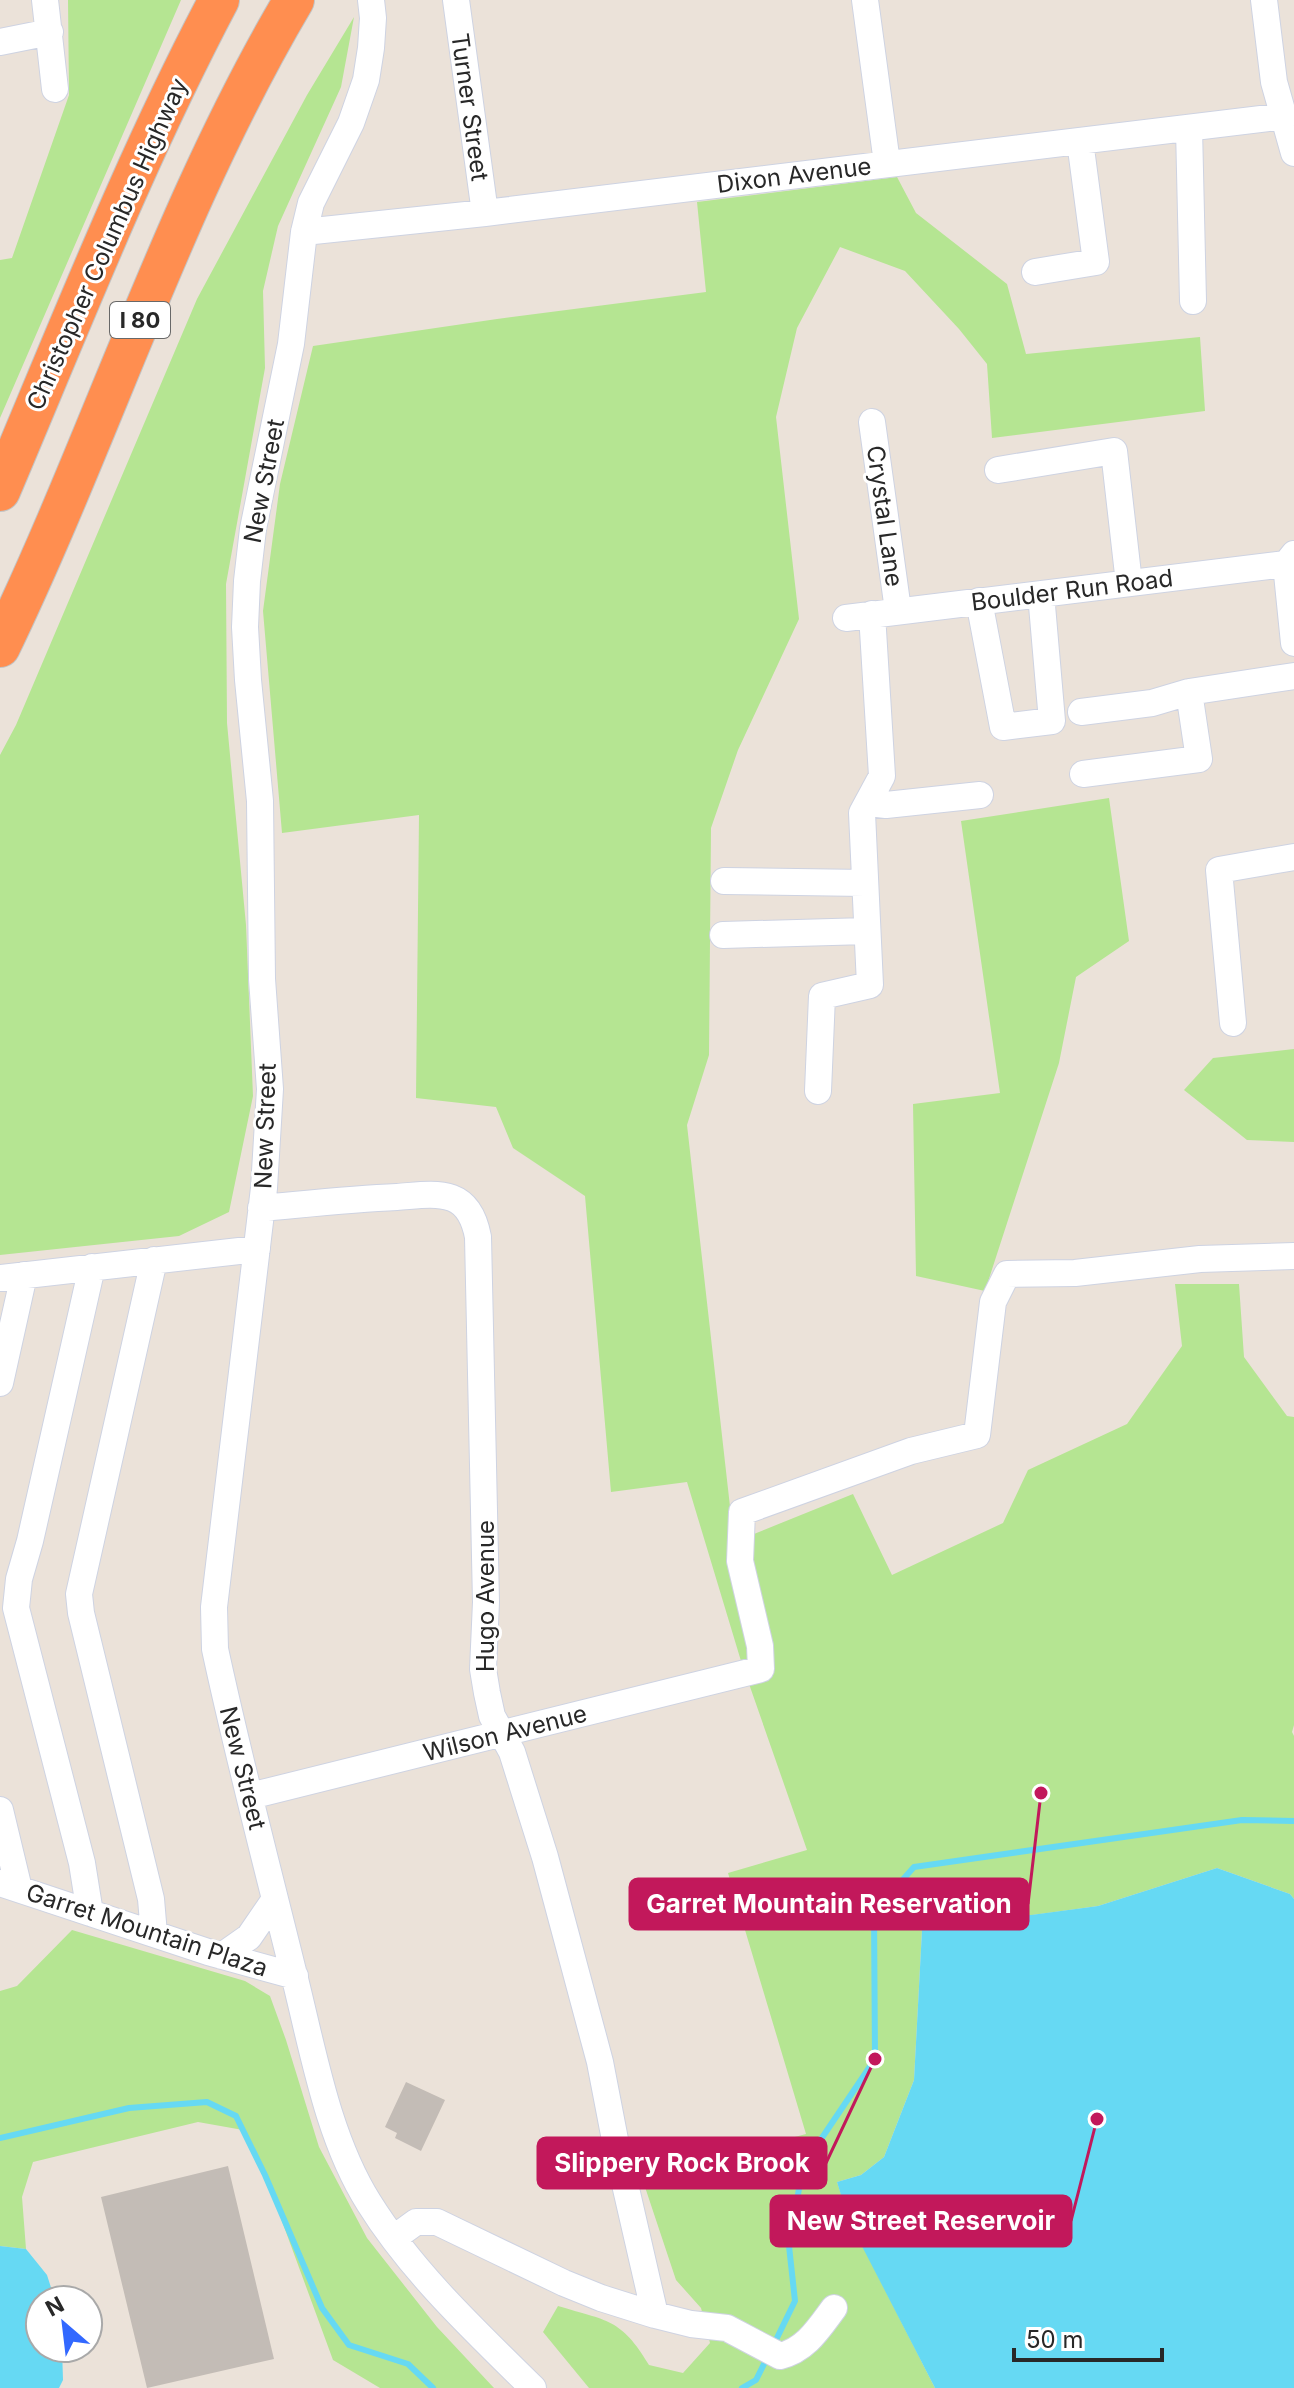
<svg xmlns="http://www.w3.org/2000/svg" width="1294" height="2388" font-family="Inter,sans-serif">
	<rect width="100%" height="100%" fill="#ebe2d9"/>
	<path fill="#b5e592" d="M68,0h113l-181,418v-158l12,-2 57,-163z
		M354,17l-13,70 -63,139 -15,65 2,77 -39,216 1,139 19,202 7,171 -24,116 -50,24 -179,19v-500l16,-30 181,-426 110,-204z
		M897,177l19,36 91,71 19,70 174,-17 5,74 -213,27 -5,-74 -28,-35 -54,-58 -65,-24 -43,81 -21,89 23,202 -61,131 -27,78 -2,227 -22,70 47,417 119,-48 39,81 111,-52 25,-53 99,-46 55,-78 -7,-62h64l5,73 43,59 7,1v308l-2,7 2,4v163l-4,-5 -73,-26 -119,38 -176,24 -8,150 -30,77 -23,18 -24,7 13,39 85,167h-346l-46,-56 15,-26c49,15 63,12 91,59l34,8 27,-30 -9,-35 -25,-28 -34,-102 164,-44 -78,-261 79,-23 -66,-189 -54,-179 -76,10 -26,-296 -72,-48 -17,-41 -80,-9 3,-283 -137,18 -19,-222 17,-127 33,-138 184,-27 209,-27 -9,-90z
		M1109,798l20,143 -53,36 -17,86 -74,228 -69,-15 -3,-172 87,-11 -39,-272z
		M1294,1049v93l-47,-2 -63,-50 29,-32z
		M72,1930l173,51 25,15 16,44 33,107 48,91 70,89 57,61h-114l-47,-28 -68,-185 -22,-45 -45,-8 -165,40 -11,35 4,52 -26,-3v-255l17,-5z"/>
	<path fill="#66d9f3" d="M1217,1868l73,26 4,5v489h-359l-86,-167 -12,-39 24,-7 23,-18 30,-77 8,-150 18,-15h91l67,-9z
		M0,2246l26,3 21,26 8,25h-15v48h22l1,32 -4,8h-59z"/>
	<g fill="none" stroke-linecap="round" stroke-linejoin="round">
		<path stroke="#66d9f3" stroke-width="6" d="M0,2138l129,-30 78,-6 29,14 29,59 57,133 27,37 59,19 25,24
			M774,2344l21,-43 -6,-55 14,-80 72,-107 -1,-147 40,-45 328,-47 52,1
			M742,2388l14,-8 11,-22"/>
	</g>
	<path fill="#c3bcb6" d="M406,2082l39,18 -24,51 -26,-13 2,-5 -12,-6z
		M228,2166l46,193 -127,29 -46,-191z"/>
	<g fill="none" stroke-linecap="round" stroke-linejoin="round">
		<g stroke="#ced3e2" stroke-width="28">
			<path id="minor" d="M45,0l10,89
				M371,0l2,18 -2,30 -5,32 -15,43 -40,80 -7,29 -13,112 -38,185 -6,52 -2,46 3,53 12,121 2,178 8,110 -6,99 -50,419 1,42c23,107 51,213 77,318 20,77 34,168 77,236 43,69 106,128 164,185
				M456,0l29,213
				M865,0l22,163
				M1264,0l10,82 20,71
				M0,42l50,-10
				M1189,128l4,173
				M304,232l181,-19 800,-97
				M1035,272l61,-10 -16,-121
				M872,422l26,188
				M998,470l116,-19 15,132
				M1286,564l8,79
				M979,601l24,126 49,-6 -11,-127
				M846,618l440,-54 8,-10
				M1081,712l71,-9 37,-11
				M1083,774l116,-15 -10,-67 105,-16
				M868,803l18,2 94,-10
				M724,881l141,2
				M723,935l144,-4
				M1233,1023l-14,-153 75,-13
				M818,1091l4,-95 48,-11 -8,-172 20,-37 -10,-162
				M261,1208c45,-4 90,-9 136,-11 17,-1 38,-5 55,1 16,6 23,23 26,39l8,365 -3,67 4,24 5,23 20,36 33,105 55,205 16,83 39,170
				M0,1278l257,-29
				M0,1383l24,-108
				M250,1796l511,-127 -1,-23 -20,-85 2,-49 169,-61 66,-16 16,-133 14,-28 68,-1 125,-14 94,-3
				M0,1810l19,79
				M0,1883l208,69 87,24
				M90,1913l-8,-50 -66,-255 3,-29 11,-38 62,-274
				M154,1934l-3,-35 -70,-286 -2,-19 75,-334
				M222,1956l27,-19 26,-38
				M394,2238l22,-16h21l127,61 37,15 54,17 36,9 36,4 53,28c26,-6 39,-28 54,-48"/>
		</g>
		<g stroke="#c3c3c3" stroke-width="42">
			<path id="highway" d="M0,491c70,-165 135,-332 219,-491
				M0,647c103,-214 173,-443 294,-647"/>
		</g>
		<use href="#minor" stroke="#fff" stroke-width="26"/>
		<use href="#highway" stroke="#ff8e50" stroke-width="40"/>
	</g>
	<g text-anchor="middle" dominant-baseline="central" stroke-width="6" stroke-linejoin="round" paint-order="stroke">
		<rect fill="#fff" stroke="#686868" stroke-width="2" x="110" y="302" width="60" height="36" rx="6"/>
		<g font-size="22" font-weight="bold" fill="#282828">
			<text x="140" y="320">I 80</text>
		</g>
		<g font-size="24" fill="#282828" stroke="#fff">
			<text transform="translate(470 107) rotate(82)">Turner Street</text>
			<text transform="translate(794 175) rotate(-7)">Dixon Avenue</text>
			<text transform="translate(107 244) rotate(-66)">Christopher Columbus Highway</text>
			<text transform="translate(264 481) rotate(-79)">New Street</text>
			<text transform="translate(885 516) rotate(82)">Crystal Lane</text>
			<text transform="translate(1072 590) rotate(-7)">Boulder Run Road</text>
			<text transform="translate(265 1126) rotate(-88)">New Street</text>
			<text transform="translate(485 1596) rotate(-90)">Hugo Avenue</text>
			<text transform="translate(505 1733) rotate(-14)">Wilson Avenue</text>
			<text transform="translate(243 1768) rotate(76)">New Street</text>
			<text transform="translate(147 1930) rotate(18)">Garret Mountain Plaza</text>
		</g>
	</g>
	<path fill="none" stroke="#c2185b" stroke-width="3" d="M1041 1793L1028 1904M875 2059L826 2163M1097 2119L1071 2221"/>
	<g fill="#c2185b" stroke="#fff" stroke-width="3">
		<circle cx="1041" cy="1793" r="8"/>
		<circle cx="875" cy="2059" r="8"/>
		<circle cx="1097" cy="2119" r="8"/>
	</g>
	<g fill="#c2185b" stroke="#c2185b" stroke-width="3">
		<rect x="630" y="1879" width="398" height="50" rx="8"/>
		<rect x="538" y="2138" width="288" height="50" rx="8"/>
		<rect x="771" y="2196" width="300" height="50" rx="8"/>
	</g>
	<g font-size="26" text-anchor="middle" font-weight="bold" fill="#fff">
		<text x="829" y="1913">Garret Mountain Reservation</text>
		<text x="682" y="2172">Slippery Rock Brook</text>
		<text x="921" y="2230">New Street Reservoir</text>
	</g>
	<g transform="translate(64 2324) rotate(332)"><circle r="38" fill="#ffffff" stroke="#a9a9a9" stroke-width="2"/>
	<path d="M0-6L14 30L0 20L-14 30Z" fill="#3268ff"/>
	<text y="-12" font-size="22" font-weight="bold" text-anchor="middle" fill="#282828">N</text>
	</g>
	<path d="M1014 2348v12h148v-12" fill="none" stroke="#282828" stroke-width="4"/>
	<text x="1026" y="2348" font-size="24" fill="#282828" stroke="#ffffff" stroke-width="6" paint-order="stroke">50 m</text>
</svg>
